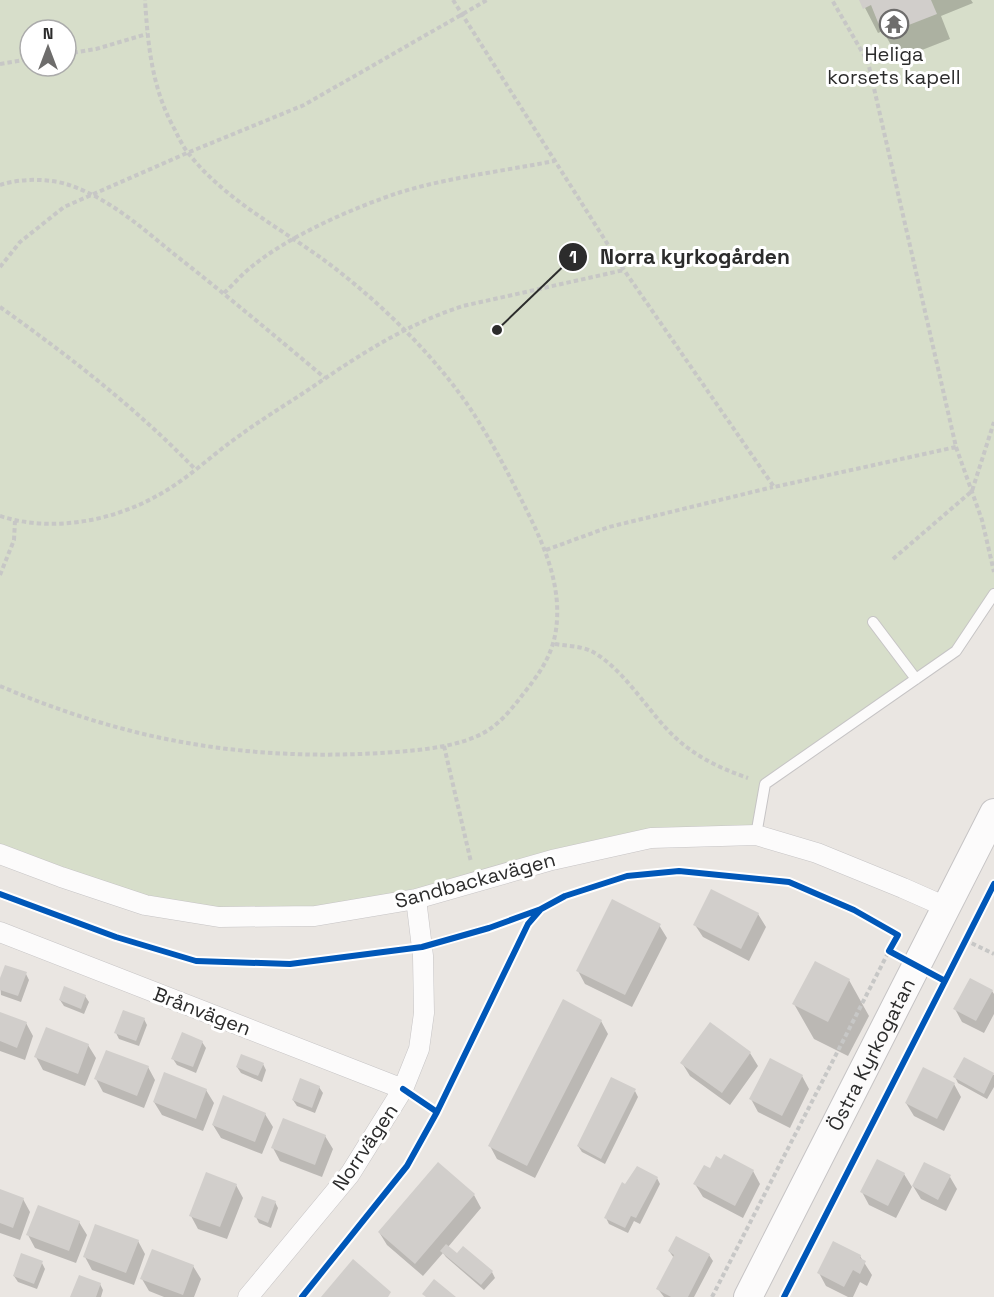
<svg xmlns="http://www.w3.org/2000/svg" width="994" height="1297" font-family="'Space Grotesk',sans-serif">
	<rect width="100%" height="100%" fill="#eae6e2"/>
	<path fill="#d7deca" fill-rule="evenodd" d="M0,0h994v594l-38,57 -191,133 -9,51 -105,3 -235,61 -197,18 -219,-63zM30,30h36v36h-36z"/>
	<path fill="#0003" d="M861,0h110l2,3 -32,13 9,23 -51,20 -16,-28 -5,2z
		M758,914l8,13 -17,34 -46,-24 -8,-12z
		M659,925l8,13 -35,69 -47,-23 -7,-13z
		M26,974l3,6 -8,22 -20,-7 -1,-12z
		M849,980l20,36 -21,40 -34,-17 -20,-35z
		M992,991l2,3v20l-10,19 -22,-11 -7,-13z
		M85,996l4,6 -5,12 -20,-8 -4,-6z
		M0,1014l26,9 7,13 -8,24 -25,-9z
		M144,1019l3,6 -8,21 -20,-7 -3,-6z
		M601,1021l7,13 -73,144 -38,-19 -7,-13z
		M710,1024l40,29 8,13 -28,39 -40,-29 -8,-13z
		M202,1042l4,6 -10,25 -19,-8 -4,-6z
		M88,1045l8,13 -11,28 -42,-16 -7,-13z
		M965,1059l29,16v12l-7,12 -29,-16 -3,-6z
		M263,1064l3,6 -4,12 -21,-9 -4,-6z
		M148,1067l7,13 -11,28 -41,-16 -7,-13z
		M802,1076l7,13 -19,39 -32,-16 -7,-13z
		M954,1084l7,13 -17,34 -30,-15 -8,-13z
		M319,1087l4,6 -8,20 -18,-7 -4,-6z
		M206,1090l8,13 -11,28 -41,-16 -8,-13z
		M635,1091l3,6 -33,67 -23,-12 -4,-6z
		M265,1114l8,13 -11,27 -41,-16 -8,-13z
		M325,1136l8,13 -11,28 -42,-16 -7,-13z
		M711,1170l42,1 7,13 -17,34 -40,-21 -8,-13z
		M904,1174l8,13 -16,31 -27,-13 -7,-13z
		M950,1177l7,12 -11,22 -25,-12 -8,-13z
		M657,1178l3,6 -20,40 -6,-3 -6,12 -19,-9 -3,-6 19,-32z
		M236,1185l7,13 -16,41 -29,-10 -7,-13z
		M0,1191l23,8 7,13 -10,28 -20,-7z
		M474,1195l7,13 -33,39 9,8 35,17 3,6 -11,12 -38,-33 -3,-4 -20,23 -36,-31 -8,-13z
		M275,1202l3,6 -7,20 -12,-5 -3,-6z
		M79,1222l8,13 -11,28 -41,-15 -7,-13z
		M676,1238l33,17 4,6 -19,36h-30l-6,-8 16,-31 -5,-7z
		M138,1241l7,13 -11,31 -42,-15 -7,-13z
		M860,1256l12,19 -5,11 -7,-4 -7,15h-5l-22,-11 -7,-13z
		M42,1263l3,6 -8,20 -19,-7 -4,-6z
		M193,1266l8,13 -7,18h-30l-15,-6 -7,-12z
		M100,1284l3,6 -2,7h-29z"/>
	<path fill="#d1cecb" d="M859,0h72l6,14 -54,21 -12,-30 -8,4z
		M711,889l48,24 -18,36 -48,-24z
		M612,899l49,25 -36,71 -49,-24z
		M815,961l35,18 -22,43 -36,-18z
		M5,965l22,7 -9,24 -18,-6v-12z
		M970,978l23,12 -17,31 -23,-12z
		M64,986l22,9 -5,14 -22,-9z
		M563,999l39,21 -75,146 -39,-20z
		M123,1010l22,8 -9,23 -22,-8z
		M0,1012l27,10 -10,26 -17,-7z
		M710,1022l41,30 -29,41 -42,-30z
		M46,1027l43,17 -11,30 -44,-17z
		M182,1032l21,9 -10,26 -22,-8z
		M106,1050l43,16 -12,30 -43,-17z
		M241,1054l23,9 -6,13 -22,-9z
		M964,1057l30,16 -10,21 -31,-17z
		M770,1058l33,17 -21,41 -33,-17z
		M923,1067l32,16 -18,36 -32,-16z
		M164,1072l43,17 -11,30 -43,-17z
		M611,1077l25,12 -35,70 -24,-13z
		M300,1078l20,8 -8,22 -20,-8z
		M223,1095l43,18 -11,29 -43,-17z
		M283,1118l43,17 -11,30 -44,-17z
		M724,1154l30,16 -19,36 -42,-22 11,-19 6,3 6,-12 5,3z
		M877,1159l28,14 -17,33 -28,-14z
		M438,1162l37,32 -60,70 -37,-32z
		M924,1162l27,13 -13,25 -26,-14z
		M637,1166l21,11 -22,41 -5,-2 -6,12 -21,-10 18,-36 3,2z
		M206,1172l31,12 -17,43 -31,-11z
		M0,1189l24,9 -11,30 -13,-5z
		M262,1196l14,5 -8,22 -14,-6z
		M38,1205l42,16 -11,30 -43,-16z
		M95,1224l44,16 -13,33 -43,-16z
		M676,1236l34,18 -22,43h-17l-15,-8 18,-34 -6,-4z
		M833,1241l28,14 -1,3 6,3 -6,13 -7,-4 -9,17 -27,-14z
		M446,1244l11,9 6,-7 30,25 -12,14 -41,-34z
		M152,1249l42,16 -11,30 -43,-16z
		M21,1253l22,8 -9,23 -21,-8z
		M353,1259l38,33 -3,5h-67z
		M79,1275l22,8 -5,14h-26z
		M434,1279l22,18h-30l-4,-3z"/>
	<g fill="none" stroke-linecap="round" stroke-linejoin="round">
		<g stroke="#c6c4c5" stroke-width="12">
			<path id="lane" d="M873,622l43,57
				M756,835l9,-51 191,-133 38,-57"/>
		</g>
		<g stroke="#c6c4c5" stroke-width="21">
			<path id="street" d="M0,854l61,23 84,28 74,12 96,-1 101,-17 136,-39 99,-22 105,-3 61,18 86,35 43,19
				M0,932l403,157
				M248,1297l102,-123 53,-85 16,-40 5,-36 -1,-57 -7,-57"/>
		</g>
		<g stroke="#c6c4c5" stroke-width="30">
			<g id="secondary">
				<path id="s1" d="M748,1297l246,-484"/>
			</g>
		</g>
		<path stroke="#c7c7c6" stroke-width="4" stroke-dasharray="4.5 3" stroke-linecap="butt" d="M453,0l171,270 150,217 182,-40 -88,-385 -36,-62
			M66,54l30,-5 51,-15
			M0,64l30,-5
			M0,185c21,-7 51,-7 72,1 39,14 70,42 102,68 51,40 101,82 151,124
			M0,267l20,-25 44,-35 123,-54 117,-48 183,-105
			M224,293c9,-8 17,-18 26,-25 38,-32 105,-61 151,-76 50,-15 103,-21 153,-31
			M0,307c69,49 136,101 195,162
			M956,447l26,73 12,52
			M0,516c52,17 115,5 162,-23 28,-16 51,-39 77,-57 23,-17 48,-32 72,-48 48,-33 96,-64 152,-82l161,-36
			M546,550l63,-23 164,-40
			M893,559l79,-68 22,-69
			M0,575l14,-35 1,-19
			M555,644c11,2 26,2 36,7 29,15 52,52 74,76 23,26 51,40 83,51
			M0,686c126,54 243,75 380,67 33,-2 82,-5 110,-24 13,-9 24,-23 34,-36 24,-30 35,-51 33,-90 -3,-39 -20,-72 -37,-106 -20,-40 -42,-81 -70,-116 -34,-43 -77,-84 -122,-118 -47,-35 -102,-62 -139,-109 -6,-7 -10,-16 -14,-24 -23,-41 -27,-84 -30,-130
			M444,746l27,116
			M965,940l29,14
			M712,1297l177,-346"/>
		<use href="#lane" stroke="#fcfbfb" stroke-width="10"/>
		<use href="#street" stroke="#fcfbfb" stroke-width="20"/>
		<use href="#secondary" stroke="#fcfbfb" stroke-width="28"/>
		<g stroke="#fff" stroke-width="10">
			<path id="cycleway" d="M0,894l116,43 80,24 94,3 132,-17 67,-19 52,-19
				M403,1089l34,23 91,-188 13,-15 24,-13 62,-20 52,-5 110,11 65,28 44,25 -9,16 56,30 49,-97
				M302,1297l105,-131 30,-54
				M784,1297l161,-316"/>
		</g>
		<use href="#cycleway" stroke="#0057b8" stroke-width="6"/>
	</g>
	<defs>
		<g id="temple-ring" transform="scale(1.5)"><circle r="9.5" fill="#fff" stroke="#6e6d6c" stroke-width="1.5"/><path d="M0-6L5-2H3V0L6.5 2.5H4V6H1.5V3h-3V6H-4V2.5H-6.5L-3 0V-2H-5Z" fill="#6e6d6c"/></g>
	</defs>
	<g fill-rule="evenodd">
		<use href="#temple-ring" x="894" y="24"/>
	</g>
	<g text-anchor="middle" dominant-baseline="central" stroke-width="6" stroke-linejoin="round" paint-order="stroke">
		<g font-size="20" fill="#2c2c2c" stroke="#fff">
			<text x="894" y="54">Heliga<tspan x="894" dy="23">korsets kapell</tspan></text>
		</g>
		<g font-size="20" fill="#2c2c2c" stroke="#fff">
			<text transform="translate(475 880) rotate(-15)">Sandbackavägen</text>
			<text transform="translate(202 1011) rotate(21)">Brånvägen</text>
			<text stroke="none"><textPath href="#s1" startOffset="272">Östra Kyrkogatan</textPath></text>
			<text transform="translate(365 1147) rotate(-56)">Norrvägen</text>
		</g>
	</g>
	<path fill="none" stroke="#2c2c2c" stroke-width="2" d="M497 330L573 257"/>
	<g fill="#2c2c2c" stroke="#fff" stroke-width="2">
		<circle cx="497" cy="330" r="6"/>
		<circle cx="573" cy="257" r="15"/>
	</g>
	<g font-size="18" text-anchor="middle" font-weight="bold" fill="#fff">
		<text x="573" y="263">1</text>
	</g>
	<g font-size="21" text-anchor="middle" font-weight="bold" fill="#2c2c2c" stroke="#fff" stroke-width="6" stroke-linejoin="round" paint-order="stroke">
		<text x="695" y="264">Norra kyrkogården</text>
	</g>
	<g transform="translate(48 48)"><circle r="28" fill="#ffffff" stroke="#ababab" stroke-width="1.5"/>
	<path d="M0-4.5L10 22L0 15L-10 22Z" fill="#6e6d6c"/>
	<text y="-9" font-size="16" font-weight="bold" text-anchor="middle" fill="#2c2c2c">N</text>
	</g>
</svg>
